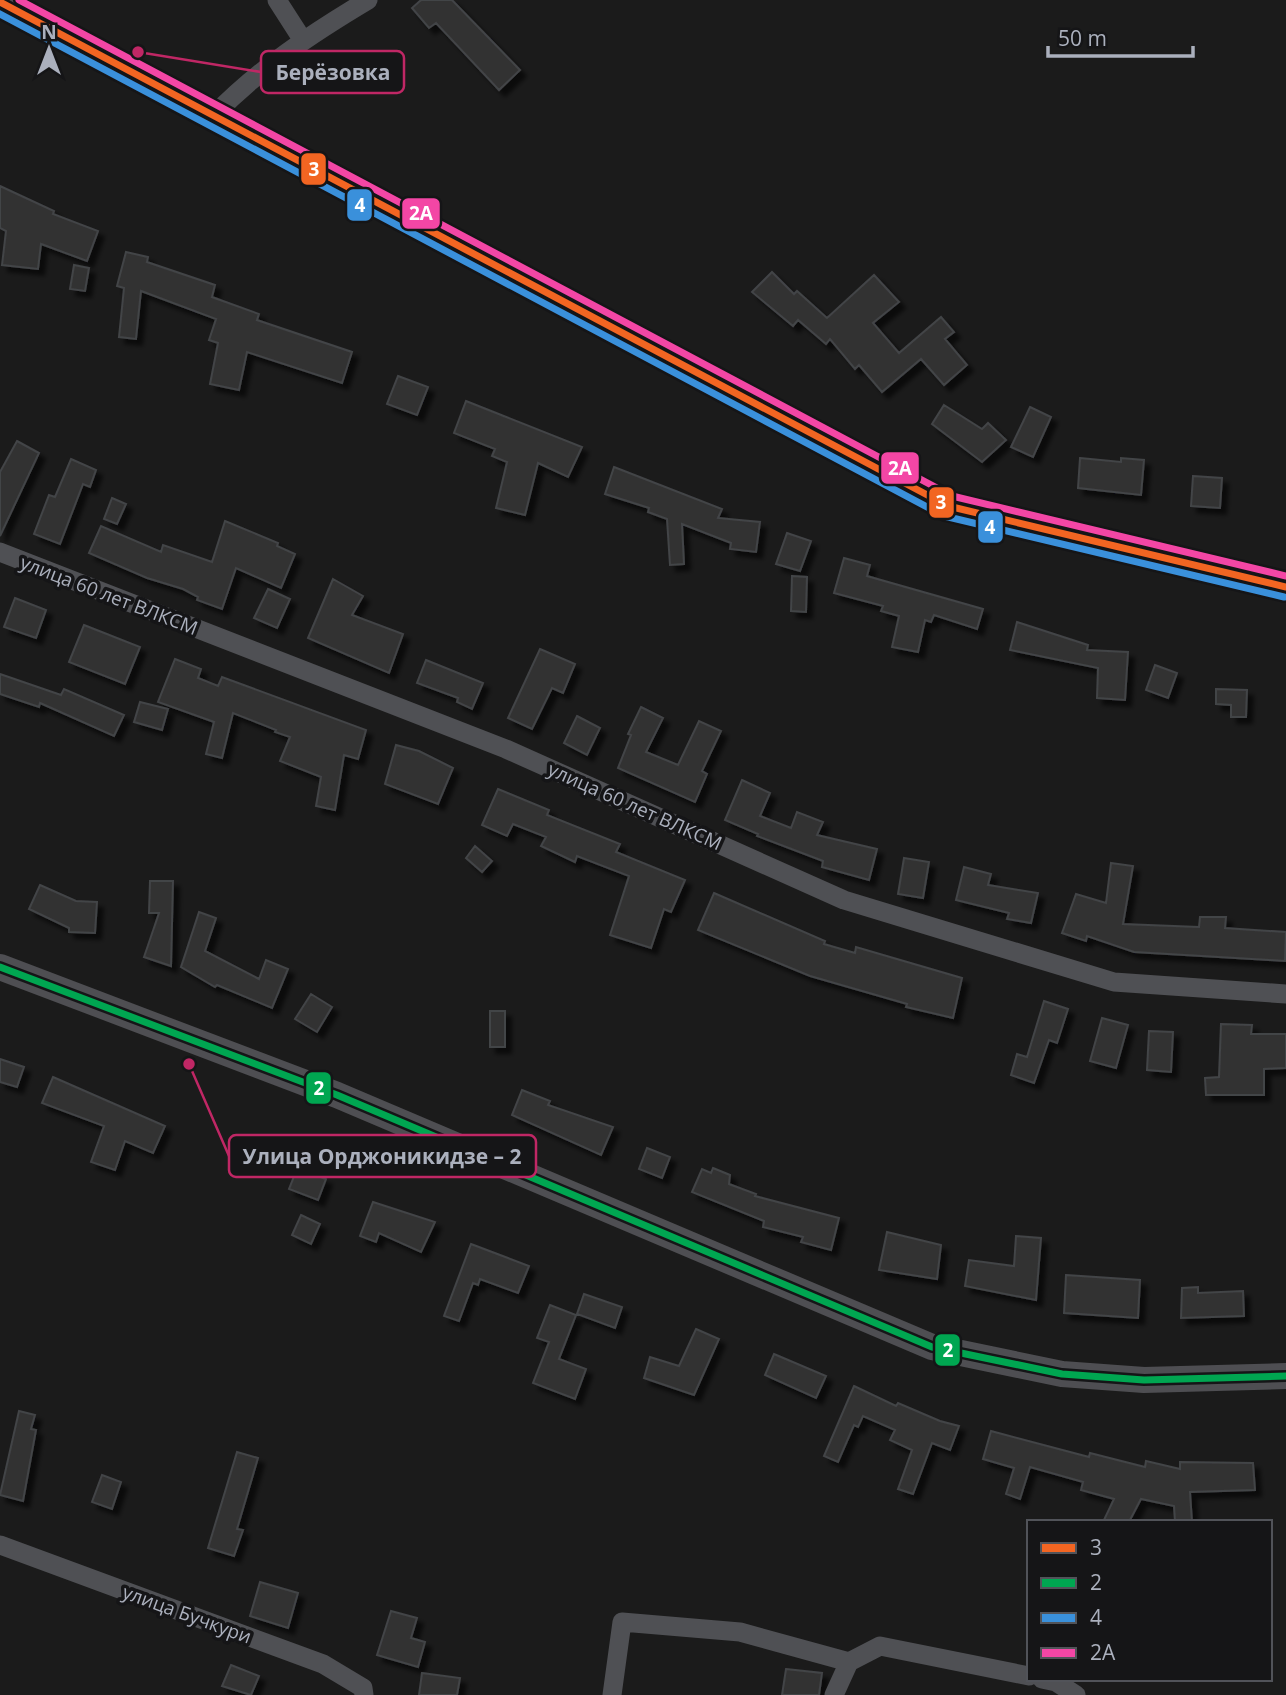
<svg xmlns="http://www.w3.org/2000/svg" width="1286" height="1695" font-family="'Open Sans',sans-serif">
	<defs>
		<filter id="shadow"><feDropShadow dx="6" dy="6" stdDeviation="2" flood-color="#0009"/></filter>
	</defs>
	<rect width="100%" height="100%" fill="#1b1b1b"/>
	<path fill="#333" stroke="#434447" stroke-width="2" filter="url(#shadow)" d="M421,0h31l68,70 -21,20 -63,-67 -7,5 -17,-20z
		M0,186l54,25 -1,3 45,17 -11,30 -46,-17 -3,25 -36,-4 4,-34 -6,-3z
		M126,252l22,5 -1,5 68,23 -3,12 47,17 -2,6 95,32 -10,31 -95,-31 -8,38 -29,-6 8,-41 -9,-3 7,-21 -75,-28 -5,48 -17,-2 5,-49 -7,-2z
		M74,265l15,3 -4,23 -15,-2z
		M772,272l22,22 3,-3 30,27 47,-43 25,27 -26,21 26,30 42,-36 13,15 -9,7 22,26 -23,20 -23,-26 -39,33 -23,-27 -4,4 -25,-30 -4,5 -28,-24 -5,6 -41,-34z
		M398,376l30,11 -11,28 -30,-11z
		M466,401l116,46 -14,30 -30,-14 -13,52 -29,-7 11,-46 -15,-6 3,-7 -41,-16z
		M944,405l38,24 6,-6 18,17 -24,22 -50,-38z
		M1030,407l21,10 -18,40 -22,-10z
		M17,441l22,12 -39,83v-64z
		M1080,458l41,4v-4l23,2 -3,35 -63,-7z
		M71,459l25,11 -6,17 -7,-3 -23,60 -26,-10 15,-39 6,2z
		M614,467l108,42 -4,9 42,4 -4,30 -26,-3 1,-6 -49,-19 2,40 -14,1 -3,-46 -19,-7 1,-4 -44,-14z
		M1193,476l29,2 -2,30 -29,-2z
		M112,498l14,6 -9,20 -13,-5z
		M225,521l53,22 -1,3 18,8 -14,34 -45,-20 -14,41 -25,-9 1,-3 -15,-8 -36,-11 -58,-25 12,-27 60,26 2,-7 49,17z
		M787,533l24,8 -11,30 -24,-7z
		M844,558l26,7 -3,11 116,33 -6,20 -43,-14 -3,7 -6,-2 -7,32 -26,-5 7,-31 -18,-5 2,-5 -49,-13z
		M792,576l15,1 -1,35 -15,-1z
		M333,579l30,17 -11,19 51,19 -14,39 -81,-35z
		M268,589l22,10 -13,29 -23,-10z
		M15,598l31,12 -10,28 -32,-11z
		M1017,622l71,23 -1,5 41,2 -3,48 -28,-2 1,-30 -88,-18z
		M84,625l56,22 -15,37 -56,-22z
		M540,649l35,15 -12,29 -11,-5 -20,41 -24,-11z
		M175,659l26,10 -3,9 20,8 4,-9 144,53 -8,29 -14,-4 -9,55 -19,-4 5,-29 -41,-16 10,-24 -15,-5 1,-2 -43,-17 -11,45 -16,-4 8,-32 -56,-20z
		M426,660l57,23 -11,26 -15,-7 1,-4 -41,-15z
		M1155,665l22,8 -9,25 -22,-8z
		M0,674l61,21 3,-6 60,26 -10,21 -74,-33 -1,4 -39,-13z
		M1216,689l31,1 -1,27h-15v-12l-15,-1z
		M140,702l28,7 -6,21 -28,-8z
		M641,707l22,11 -17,34 32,13 21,-44 22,10 -19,40 5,3 -12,28 -77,-34 13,-33 -3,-1z
		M577,716l23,12 -13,27 -23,-12z
		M396,745l23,6 34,17 -15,36 -53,-20z
		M742,780l28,13 -10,23 31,12 6,-16 26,10 -6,13 60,14 -8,31 -47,-13 1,-6 -66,-25 1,-2 -33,-14z
		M498,789l51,21 -2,5 73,29 -4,8 69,28 -14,32 -7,-3 -13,39 -41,-13 19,-59 -52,-20 -2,6 -34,-16 5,-9 -33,-13 -6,12 -25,-11z
		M475,846l17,15 -10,11 -16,-14z
		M904,858l25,4 -6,36 -25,-4z
		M1111,863l22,3 -10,58 76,3 1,-10h26l-1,11 61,4 -1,29 -151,-9 -47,-16 -1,5 -24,-8 14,-39 30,9z
		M964,867l27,7 -3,11 50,8 -7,30 -24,-4 2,-6 -53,-13z
		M150,881h23l-2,85 -27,-9 15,-44h-10z
		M40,885l36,16 21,1 -2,31 -26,-1v-4l-40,-19z
		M714,893l111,48 -1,3 31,9 1,-6 106,31 -9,40 -47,-11 1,-3 -97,-28 -112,-46z
		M199,912l17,6 -11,33 54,28 7,-19 22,9 -16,39 -55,-23 -2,2 -34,-20z
		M311,994l21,13 -15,25 -22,-13z
		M1044,1001l24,8 -11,34 -8,-3 -15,43 -23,-8 6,-21 10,3z
		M490,1011h15v36h-15z
		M1102,1018l26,7 -12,43 -26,-7z
		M1221,1024l31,1 -1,9h35v34l-22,1v26h-58l-1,-17 14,-1z
		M1149,1031l24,1 -2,40 -24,-2z
		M0,1059l24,8 -7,20 -17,-5z
		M53,1077l112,49 -12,27 -28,-12 -10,29 -24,-8 13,-36 -62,-23z
		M522,1090l28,11 -2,4 65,22 -12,28 -89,-40z
		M647,1148l23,9 -8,21 -23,-9z
		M713,1168l17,7 -1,9 27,10 -1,2 84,22 -8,32 -30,-8 2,-5 -40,-10 1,-6 -72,-29 10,-23 9,4z
		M297,1169l29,10 -8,21 -29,-11z
		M373,1202l62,20 -14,30 -42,-19 -3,9 -16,-6z
		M301,1215l19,9 -9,20 -19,-9z
		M887,1232l54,13 -4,34 -58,-9z
		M1016,1236l25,2 -5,62 -71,-14 4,-26 45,6z
		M471,1244l58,22 -11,27 -38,-14 -2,6 -5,-2 -14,38 -15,-5z
		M1066,1275l74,5 -2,38 -74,-5z
		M1198,1287v6l45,-2 1,25 -63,2 1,-30z
		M584,1294l38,13 -7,21 -38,-14z
		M550,1305l26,10 -17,44 27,10 -11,30 -42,-16 16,-41 -12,-4z
		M696,1329l23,10 -25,56 -50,-17 6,-21 29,9z
		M774,1354l52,22 -10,22 -51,-23z
		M854,1386l42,20 2,-3 42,18 19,5 -9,24 -18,-7 -19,51 -15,-5 14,-39 -22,-10 5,-10 -32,-14 -5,11 -4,-2 -16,37 -14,-6z
		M19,1411l16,4 -4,14 5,1 -13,71 -23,-6z
		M991,1431l98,26 1,-4 55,14 1,-6 34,8v-7l73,1 2,27 -65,2 2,30h-17l-1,-16 -33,-7 -12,23h-26l11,-23 -33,-9 2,-8 -53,-15 -10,32 -14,-5 8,-26 -31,-9z
		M237,1452l21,6 -21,71 6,1 -9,26 -26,-8z
		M102,1475l19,7 -9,27 -20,-7z
		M260,1582l38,11 -10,35 -38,-12z
		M391,1611l26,7 -6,20 14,4 -7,25 -41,-12z
		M231,1665l28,11 -8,19 -29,-9z
		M786,1669l36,4 -3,22h-37z
		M422,1673l38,5 -3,17h-38z"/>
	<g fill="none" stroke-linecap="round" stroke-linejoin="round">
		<path stroke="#4f5054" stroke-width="19" d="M277,0l25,39
			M214,115c46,-47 97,-81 154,-115
			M0,552l506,197 338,151 270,82 172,12
			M0,1545l323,119 40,24 1,7
			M1042,1679l14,3 20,13
			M612,1695l10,-73 118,10 109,30 31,-16 149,30
			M834,1695l15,-33"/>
		<path stroke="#4e4e52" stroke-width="26" d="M0,2l948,504 338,81
			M0,967l337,128 595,252 130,27 82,6 142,-4"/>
		<g stroke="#151517" stroke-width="12">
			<path id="bus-1" d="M0,2l948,504 338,81"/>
		</g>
		<g stroke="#151517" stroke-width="12">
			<path id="bus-2" d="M0,967l337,128 595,252 130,27 82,6 142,-4"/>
		</g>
		<g stroke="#151517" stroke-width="12">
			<path id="bus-3" d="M0,14l944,502 340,81"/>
		</g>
		<g stroke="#151517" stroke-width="12">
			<path id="bus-4" d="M19,0l933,496 334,80"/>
		</g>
		<use href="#bus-1" stroke="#f26522" stroke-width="7"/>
		<use href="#bus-2" stroke="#00a651" stroke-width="7"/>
		<use href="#bus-3" stroke="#3a90db" stroke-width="7"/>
		<use href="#bus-4" stroke="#f346a5" stroke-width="7"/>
	</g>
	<g text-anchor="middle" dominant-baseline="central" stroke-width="7" stroke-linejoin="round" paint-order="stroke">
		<g font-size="19" fill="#abb0bd" stroke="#151517">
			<text transform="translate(109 595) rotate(21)">улица 60 лет ВЛКСМ</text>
			<text transform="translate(635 806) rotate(24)">улица 60 лет ВЛКСМ</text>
			<text transform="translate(187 1614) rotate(20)">улица Бучкури</text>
		</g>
	</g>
	<path fill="none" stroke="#c02765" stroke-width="2.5" d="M138 52L261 72M189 1064L229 1156"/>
	<g fill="#c02765" stroke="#151517" stroke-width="2.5">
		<circle cx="138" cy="52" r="7"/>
		<circle cx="189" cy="1064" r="7"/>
	</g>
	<g fill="#151517" stroke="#c02765" stroke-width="2.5">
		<rect x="261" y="51" width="143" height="42" rx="7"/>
		<rect x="229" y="1135" width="307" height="42" rx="7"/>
	</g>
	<g font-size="21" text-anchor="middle" font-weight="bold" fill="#abb0bd">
		<text x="333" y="80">Берёзовка</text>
		<text x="382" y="1164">Улица Орджоникидзе – 2</text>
	</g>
	<g stroke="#151517" stroke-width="2.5">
		<rect x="300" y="152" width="27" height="34" rx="7" fill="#f26522"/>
		<rect x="346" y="188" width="27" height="34" rx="7" fill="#3a90db"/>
		<rect x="401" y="197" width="40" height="33" rx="7" fill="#f346a5"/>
		<rect x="880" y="451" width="40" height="34" rx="7" fill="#f346a5"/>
		<rect x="928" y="486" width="27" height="33" rx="7" fill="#f26522"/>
		<rect x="977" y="510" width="27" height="34" rx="7" fill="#3a90db"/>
		<rect x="305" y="1071" width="27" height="34" rx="7" fill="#00a651"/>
		<rect x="934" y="1333" width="27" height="34" rx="7" fill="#00a651"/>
	</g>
	<g font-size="19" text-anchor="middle" font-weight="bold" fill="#fff">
		<text x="314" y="176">3</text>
		<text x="360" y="212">4</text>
		<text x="421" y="220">2А</text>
		<text x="900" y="475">2А</text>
		<text x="941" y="509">3</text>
		<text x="990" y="534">4</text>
		<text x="319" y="1095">2</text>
		<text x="948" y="1357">2</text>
	</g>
	<rect x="1027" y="1520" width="245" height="161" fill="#151517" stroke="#515359" stroke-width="2"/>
	<rect x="1041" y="1543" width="35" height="10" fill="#f26522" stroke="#515359" stroke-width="2"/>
	<text x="1090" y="1555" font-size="21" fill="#abb0bd">3</text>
	<rect x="1041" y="1578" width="35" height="10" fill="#00a651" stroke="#515359" stroke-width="2"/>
	<text x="1090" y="1590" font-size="21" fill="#abb0bd">2</text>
	<rect x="1041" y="1613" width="35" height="10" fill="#3a90db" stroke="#515359" stroke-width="2"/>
	<text x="1090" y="1625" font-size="21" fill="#abb0bd">4</text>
	<rect x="1041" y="1648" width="35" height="10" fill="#f346a5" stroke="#515359" stroke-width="2"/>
	<text x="1090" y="1660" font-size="21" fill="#abb0bd">2А</text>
	<g transform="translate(49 49)" stroke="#151517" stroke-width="5" paint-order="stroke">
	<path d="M0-5L12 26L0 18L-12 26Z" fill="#abb0bd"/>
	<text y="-10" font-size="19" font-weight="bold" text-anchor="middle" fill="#abb0bd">N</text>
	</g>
	<path d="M1048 46v10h145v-10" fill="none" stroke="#abb0bd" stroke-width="3.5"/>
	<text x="1058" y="46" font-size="21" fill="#abb0bd" stroke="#151517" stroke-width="5" paint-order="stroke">50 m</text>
</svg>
